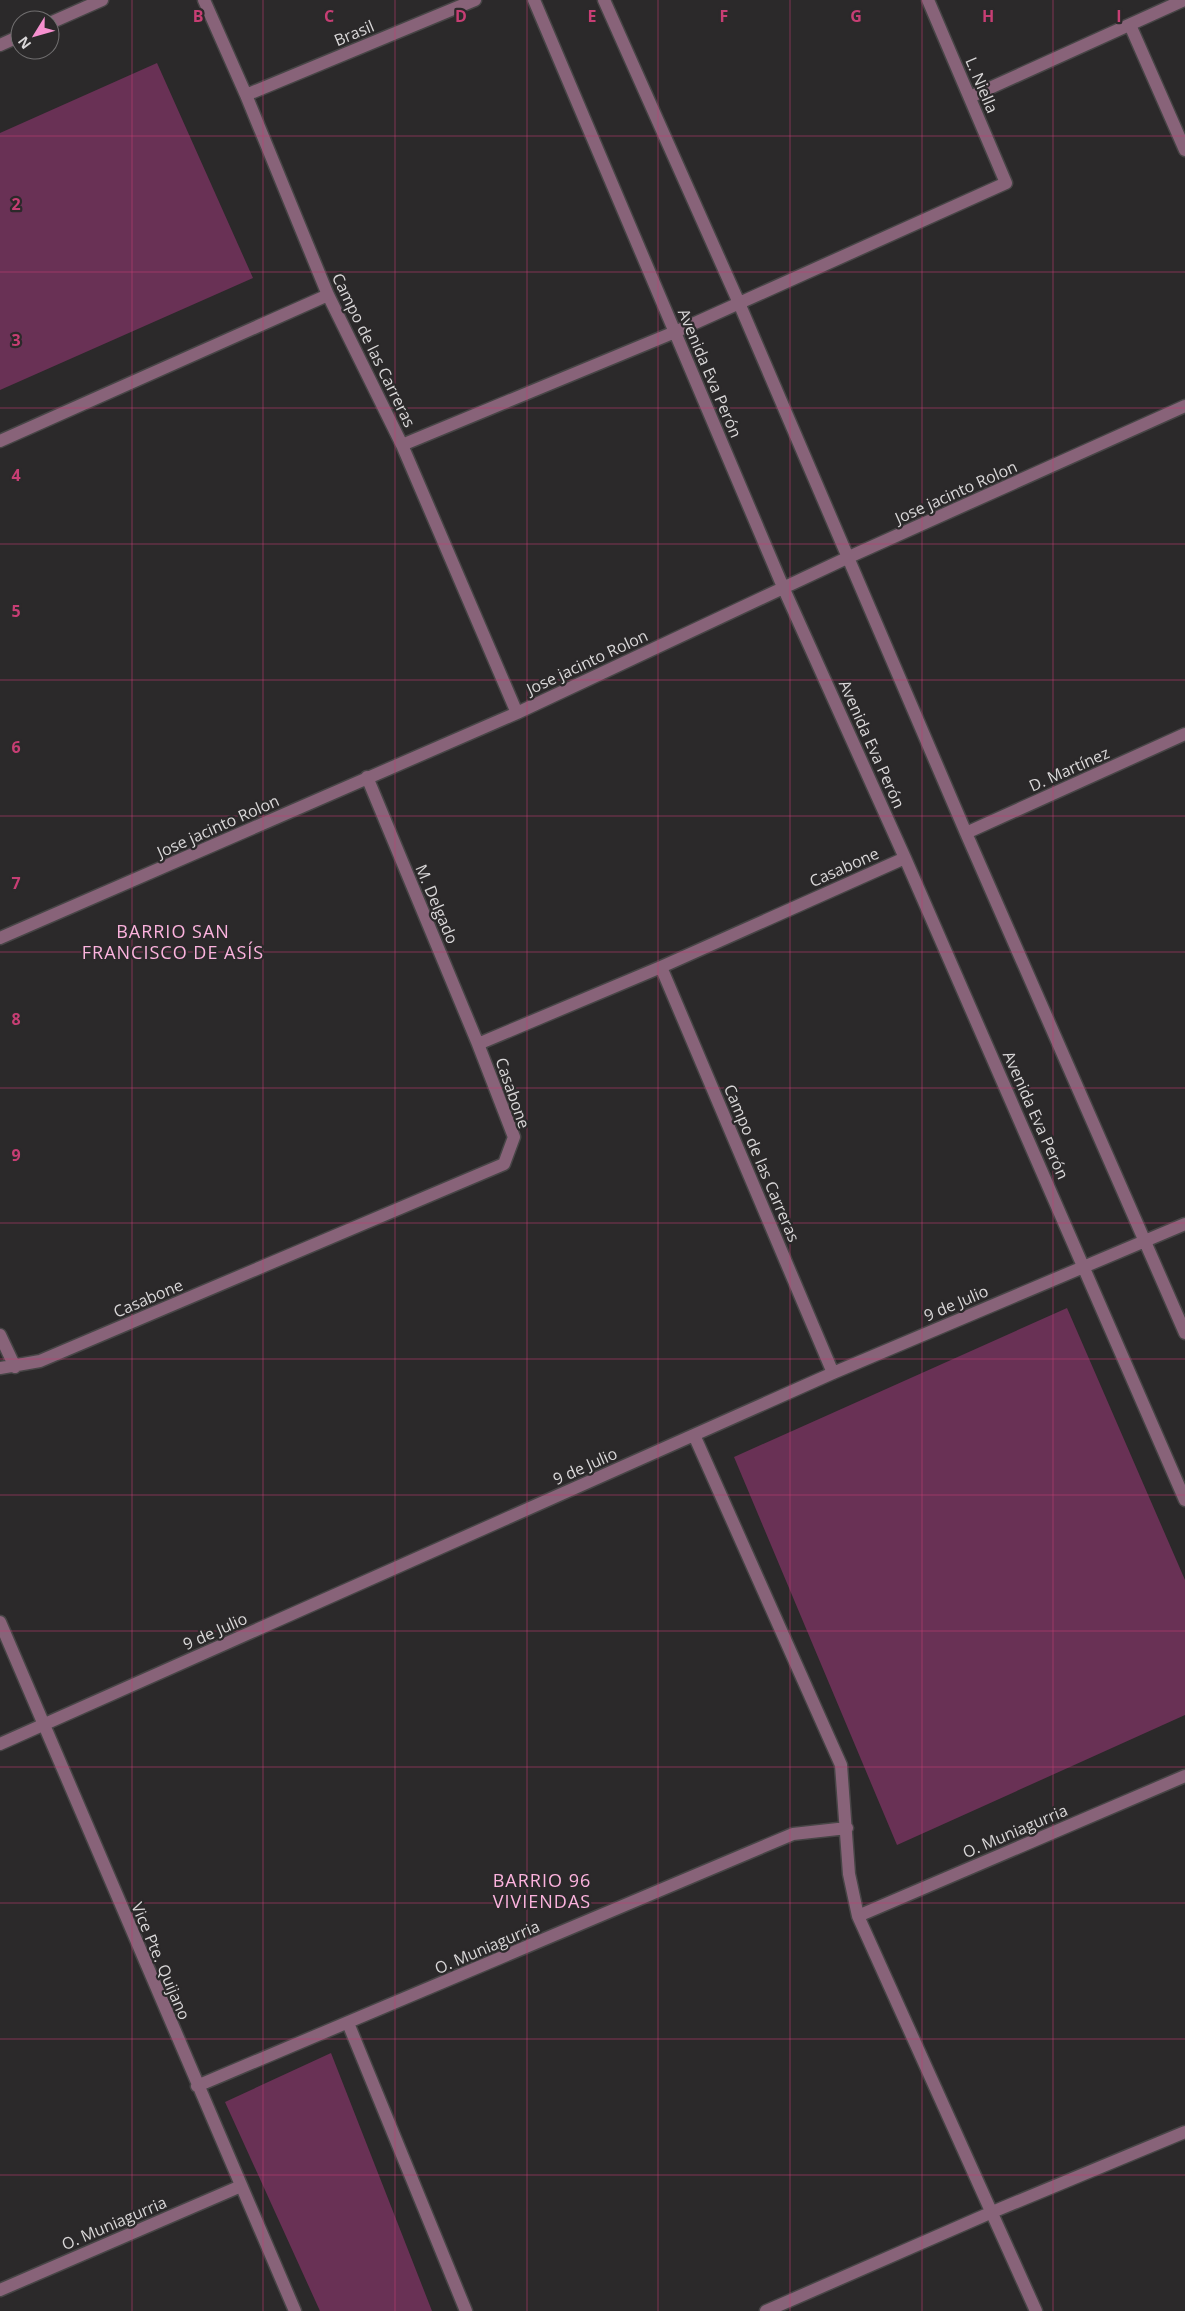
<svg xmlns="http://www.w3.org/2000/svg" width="1185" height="2311" font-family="'Open Sans',sans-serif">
	<rect width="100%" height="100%" fill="#2b292a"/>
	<path fill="#693155" d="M157,63l96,215 -253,112v-257z
		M1067,1308l118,272v135l-288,130 -163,-388z
		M331,2053l101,258h-112l-95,-209z"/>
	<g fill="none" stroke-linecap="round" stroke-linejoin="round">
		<g stroke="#474546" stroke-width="15">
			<path id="minor" d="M204,0l42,95 82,200 74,150 115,268
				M534,0l249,587 122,271 280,642
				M604,0l135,303 227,530 219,500
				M50,23l52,-23
				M1130,25l55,125
				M0,45l20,-9
				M246,95l229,-95
				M970,97l214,-97
				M0,441l328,-146
				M402,445l273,-113 331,-149 -78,-183
				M367,777l111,267
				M966,833l219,-99
				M0,938l517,-225 332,-156 336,-151
				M661,967l172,406
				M0,1335l15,32
				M0,1368l40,-7 464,-197 10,-27 -36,-93 183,-77 244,-109
				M694,1435l147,330 8,109 9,42 178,395
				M0,1622l295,689
				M0,1744l833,-371 352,-149
				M858,1916l327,-140
				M348,2023l118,288
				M197,2086l596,-252 54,-6
				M0,2290l241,-104
				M766,2311l224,-98 195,-81"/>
		</g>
		<use href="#minor" stroke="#886379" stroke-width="12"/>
	</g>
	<path fill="none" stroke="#c73e74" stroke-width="1" stroke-opacity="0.55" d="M132,0v2311M263,0v2311M395,0v2311M527,0v2311M658,0v2311M790,0v2311M922,0v2311M1053,0v2311M0,136h1185M0,272h1185M0,408h1185M0,544h1185M0,680h1185M0,816h1185M0,952h1185M0,1088h1185M0,1223h1185M0,1359h1185M0,1495h1185M0,1631h1185M0,1767h1185M0,1903h1185M0,2039h1185M0,2175h1185"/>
	<g text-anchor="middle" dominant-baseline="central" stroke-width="4.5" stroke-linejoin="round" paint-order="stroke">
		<g font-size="16" fill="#d9d7d8" stroke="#2b292a">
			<text transform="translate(354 33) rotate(-23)">Brasil</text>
			<text transform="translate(982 85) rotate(67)">L. Niella</text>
			<text transform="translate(374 350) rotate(64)">Campo de las Carreras</text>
			<text transform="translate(710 373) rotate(67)">Avenida Eva Perón</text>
			<text transform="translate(956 492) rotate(-24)">Jose jacinto Rolon</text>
			<text transform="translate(587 662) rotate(-25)">Jose jacinto Rolon</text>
			<text transform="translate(872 744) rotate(66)">Avenida Eva Perón</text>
			<text transform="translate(1069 769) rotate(-24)">D. Martínez</text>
			<text transform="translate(218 826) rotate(-24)">Jose jacinto Rolon</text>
			<text transform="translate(844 867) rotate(-24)">Casabone</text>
			<text transform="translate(437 904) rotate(67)">M. Delgado</text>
			<text transform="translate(513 1093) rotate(71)">Casabone</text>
			<text transform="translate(1036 1115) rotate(66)">Avenida Eva Perón</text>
			<text transform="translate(762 1163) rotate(67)">Campo de las Carreras</text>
			<text transform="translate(148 1298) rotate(-23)">Casabone</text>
			<text transform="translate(956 1303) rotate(-23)">9 de Julio</text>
			<text transform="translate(585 1466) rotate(-24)">9 de Julio</text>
			<text transform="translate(215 1631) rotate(-24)">9 de Julio</text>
			<text transform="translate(1015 1831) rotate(-23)">O. Muniagurria</text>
			<text transform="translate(487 1947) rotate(-23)">O. Muniagurria</text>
			<text transform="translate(161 1961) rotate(67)">Vice Pte. Quijano</text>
			<text transform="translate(114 2223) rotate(-23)">O. Muniagurria</text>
		</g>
		<g font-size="18" letter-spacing="1" fill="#fcb3de" stroke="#2b292a">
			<text x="173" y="931">BARRIO SAN<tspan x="173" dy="21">FRANCISCO DE ASÍS</tspan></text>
			<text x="542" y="1880">BARRIO 96<tspan x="542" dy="21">VIVIENDAS</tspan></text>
		</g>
	</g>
	<g font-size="16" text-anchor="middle" font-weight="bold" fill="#c73e74" stroke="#2b292a" stroke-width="4.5" stroke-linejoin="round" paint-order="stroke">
		<text x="198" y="22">B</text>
		<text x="329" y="22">C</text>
		<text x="461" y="22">D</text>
		<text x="592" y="22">E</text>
		<text x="724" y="22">F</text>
		<text x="856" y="22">G</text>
		<text x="988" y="22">H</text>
		<text x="1119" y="22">I</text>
		<text x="16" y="210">2</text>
		<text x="16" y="346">3</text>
		<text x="16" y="481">4</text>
		<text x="16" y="617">5</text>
		<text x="16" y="753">6</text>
		<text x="16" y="889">7</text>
		<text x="16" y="1025">8</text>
		<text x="16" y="1161">9</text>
	</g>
	<g transform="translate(35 35) rotate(233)"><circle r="24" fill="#2b292a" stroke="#716f70"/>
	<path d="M0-4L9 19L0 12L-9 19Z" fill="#f690cf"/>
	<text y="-8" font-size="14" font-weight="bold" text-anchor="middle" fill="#d9d7d8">N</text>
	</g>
</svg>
